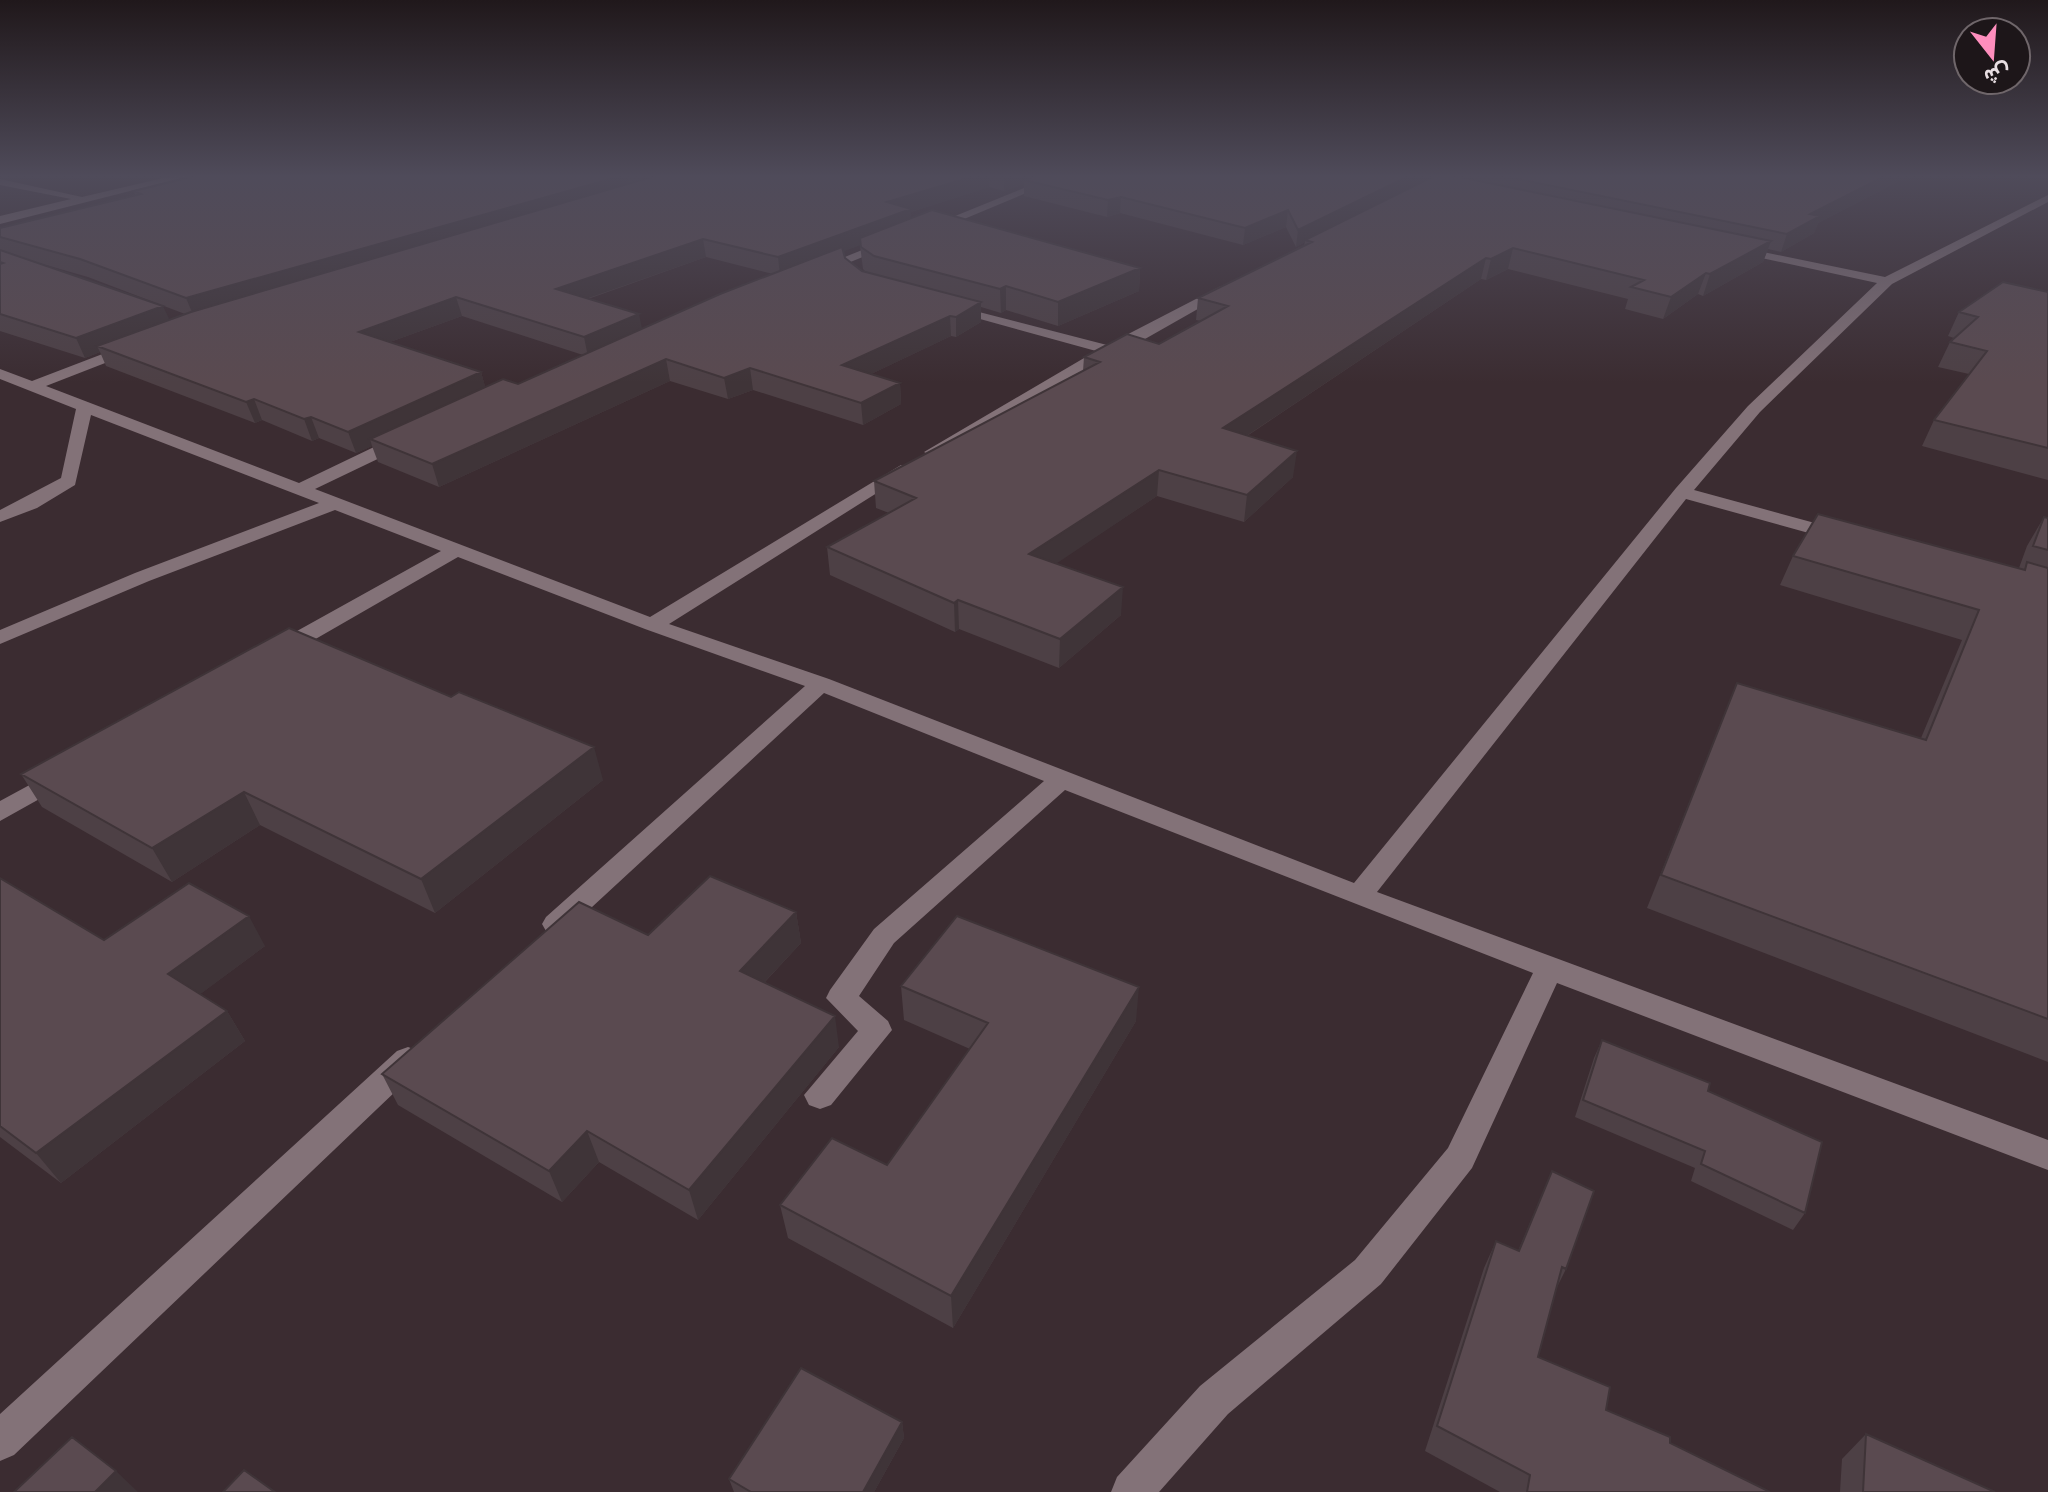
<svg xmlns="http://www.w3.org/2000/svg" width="2048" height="1492" font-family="'DM Sans',Vazirmatn,sans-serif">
	<rect width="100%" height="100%" fill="#3b2c31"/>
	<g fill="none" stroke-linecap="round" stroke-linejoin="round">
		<path fill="#837278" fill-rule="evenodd" d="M176,175h17l-193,49v-8l71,-17 -71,-14v-6l82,18z
			M1056,175h13l-136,57 -10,-3z
			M2048,195v7l-156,82 -132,128 -66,78 154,42 3,4 -3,4h-14l-148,-41 -309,393 671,248v30l-491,-187 -85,185 -91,116 -153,130 -69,78h-48l6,-15 83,-91 155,-126 93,-112 85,-175 -468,-183 -171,153 -35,53 29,25 4,9 -61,75 -11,4 -11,-4 -5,-10 54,-64 -32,-33 4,-8 44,-61 170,-148 -220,-88 -258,238 -10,3 -10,-3 -4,-7 4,-7 259,-231 -160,-57 -187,-72 -172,99h-16l-3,-5 3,-5 171,-95 -106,-41 -186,71 -149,63v-14l135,-57 184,-70 -228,-88 -16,70 -38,23 -37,14v-12l61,-32 15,-69 -76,-30v-10l32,12 94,-36h10v6l-90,35 253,97 100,-48h12v8l-96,46 335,128 251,-152 9,5 -3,4 -238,150 160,55 525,204 322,-395 72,-82 129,-123 -148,-32v-6l156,32z
			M887,240l10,3 -76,31 -11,-3z
			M1221,286l12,3 -294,167 -6,1 -9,-5 172,-101 -152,-42v-6l163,42z
			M59,769l12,8 -3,6 -68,38v-20z
			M408,1047l11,4 5,9 -5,9 -405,386 -14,6v-47l397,-363z"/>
	</g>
	<path fill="#4d4045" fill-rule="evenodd" d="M199,175h1712l-93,48 -4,10 -33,19 -13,-3 -5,13 -60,34 -5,-2 -35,25 -38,-10 3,-10 -120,-30 -22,11 -5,-1 -234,157 46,41 -49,45 -87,-26 -101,67 65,52 -62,53 -100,-39 -4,3 -125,-57 -3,-28 62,-34 -13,-5 -2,-27 209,-110 1,-14 75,-13 42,-23 -5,-1 2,-22 106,-53 1,-3 -9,5 -10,-20 -43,18 -123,-32 -13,4 -83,-21v-12l-20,7 -15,-4 -78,25v6l229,50 -1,23 -81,35 -52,-16 -5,3 -20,-6v15l-25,15 -5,-1 -80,38 29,9 1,21 -38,21 -110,-35 -25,9 -58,-18 -231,106 -61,-25 -6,-16 -16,7 -37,-15 -7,3 -50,-21 -7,3 -149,-57 -6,-14 -15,6 -85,-27v-103l135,-33 -1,-4zM860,245l3,24 3,3 -4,-1 -17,-13 -2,-7zM706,257l67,17 -131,55 -54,-30zM32,261l56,16 97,37 -16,6zM462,316l121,39 -65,29 -33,3 -4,-15 -91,-30z
		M2048,292v188l-126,-34 12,-26 35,-46 -31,-7 12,-25 4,-4 -6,-2 11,-24z
		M2044,517l4,1v544l-401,-154 90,-225 184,55 41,-98 -182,-55 13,-29 226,12 8,-22z
		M21,774l582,6 -168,133 -175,-88 -88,57 -130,-75z
		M0,878l104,62 161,6 -65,48 27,17 18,30 -184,142 -61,-46z
		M796,912l5,31 -37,40 75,64 -141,173 -99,-58 -37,40 -164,-97 -16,-31 266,-139z
		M901,986l235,35 -183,307 -165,-90 -8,-33 107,-40 83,-116 -66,-29z
		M1602,1040l106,51 97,122 -12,17 -102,-49 4,-13 -120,-51 19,-59z
		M1552,1171l14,98 -11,22 -17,66 68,53 64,33 100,49h-270l-75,-41 59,-183 12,-27 22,10z
		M902,1422l2,16 -30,54h-140l-5,-13z
		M1866,1434l129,58h-155l2,-33z"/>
	<path fill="#3f3438" d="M627,175l3,15 -436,127 -8,-19z
		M978,175h11v12l-78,25 1,14 -132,49 -2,-18 109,-55z
		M1004,175h44l-24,5v4l-20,7z
		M1411,175h29l-135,65v2l-9,5 2,-17z
		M1887,175h24l-93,48 -4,10 -33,19 6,-18 23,-20z
		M1121,197l-1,16 -13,4 1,-17z
		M1288,210l-2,17 -43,18 2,-17z
		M703,239l3,18 -146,51 -4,-19z
		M1771,241l-8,21 -60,34 7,-22z
		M1513,248l-5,21 -22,11 5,-21z
		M1486,258l-5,21 -260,174 2,-25z
		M1140,268l-1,23 -81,35v-24z
		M1706,273l-8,21 -35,25 8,-22z
		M1006,286v24l-5,3 -1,-24z
		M456,297l6,19 -97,35 -6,-19z
		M981,302v20l-25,15v-20z
		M163,306l9,19 -75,21 3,6 -15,6 -9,-20z
		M639,314l4,19 -55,24 -4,-20z
		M950,316l1,20 -107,51 -2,-22z
		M666,359l4,22 -231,106 -7,-23z
		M750,368l3,22 -25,9 -4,-21z
		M481,372l6,21 -117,46 2,7 -16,7 -8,-21z
		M900,383l1,21 -38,21 -2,-22z
		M254,399l8,21 -7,3 -9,-21z
		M311,417l8,21 -7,3 -8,-22z
		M1297,451l-4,26 -49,45 3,-27z
		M1159,470l-2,26 -128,86v-28z
		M1123,587l-2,28 -62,53 1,-29z
		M958,600l1,29 -4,3 -1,-29z
		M594,747l9,33 -168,133 -14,-34z
		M244,792l16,33 -88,57 -20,-34z
		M796,912l5,31 -55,59 -6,-31z
		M249,916l16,30 -78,58 -19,-30z
		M1139,987l-3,34 -183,307 -2,-32z
		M227,1011l18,30 -184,142 -25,-30z
		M835,1016l4,31 -141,173 -9,-30z
		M587,1131l12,31 -37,40 -13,-31z
		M902,1422l2,16 -30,54h-11z
		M116,1471l22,21h-43z"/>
	<path fill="#5a4a50" stroke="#3f3438" stroke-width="2" d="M199,175h426l-439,123 -106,-39 -80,-22v-9l141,-34 -7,-3z
		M658,175h320l-91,27 24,7 -133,48 -75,-18 -147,50 83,25 -55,23 -128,-40 -97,35 122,40 -133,60 -37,-15 -7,2 -50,-20 -8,3 -149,-56 94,-34z
		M1037,175h374l-113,55 -10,-20 -43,18 -124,-31 -13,3 -84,-20z
		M1436,175h14l321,66 -61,33 -4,-1 -35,24 -40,-10 13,-7 -131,-32 -22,11 -5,-1 -263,170 74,23 -50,44 -88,-25 -130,84 94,33 -63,52 -102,-39 -4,3 -127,-56 89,-49 -42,-17 226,-119 -16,-5 43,-23 32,10 69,-38 -30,-8 114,-56 -7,-2z
		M1498,175h389l-77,39 10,2 -33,18z
		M932,210l208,58 -82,34 -52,-16 -6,3 -126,-33 -13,-9 -1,-9z
		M842,247l3,11 17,13 119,31 -25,15 -6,-1 -108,49 58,18 -39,20 -111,-35 -26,10 -58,-19 -234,105 -62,-25 133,-60 15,5 202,-90z
		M0,250l163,56 -87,32 -76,-24v-50l3,-1 -3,-1z
		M2003,282l45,10v156l-114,-28 53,-69 -37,-9 28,-25 -19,-5z
		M1818,514l207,56 2,-8 21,6v451l-387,-144 76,-192 189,57 53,-130 -186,-54z
		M2044,517l4,1v32l-15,-4z
		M289,628l162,69 8,-5 135,55 -173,132 -177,-87 -92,56 -131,-74z
		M710,876l86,36 -56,59 95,45 -146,174 -102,-59 -38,40 -167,-97 197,-172 69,33z
		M0,878l104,62 85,-57 60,33 -81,58 59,37 -191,142 -36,-27z
		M957,916l182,71 -188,309 -171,-91 52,-67 55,27 101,-142 -87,-37z
		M1602,1040l108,43 -2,8 114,51 -17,71 -104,-49 4,-13 -122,-51z
		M1552,1171l42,20 -28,78 -4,-2 -24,90 72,30 -4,23 64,27v6l100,49h-243l3,-17 -93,-49 59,-185 23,10z
		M801,1368l101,54 -39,70h-112l-22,-13z
		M1866,1434l129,58h-132z
		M72,1437l44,34 -21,21h-81z
		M244,1470l31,22h-52z"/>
	<linearGradient id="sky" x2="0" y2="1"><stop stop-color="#20181b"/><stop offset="0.46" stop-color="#4f4b5a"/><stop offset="1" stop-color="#4f4b5a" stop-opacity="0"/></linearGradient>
	<rect width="2048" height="383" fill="url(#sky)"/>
	<g transform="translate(1992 56) rotate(163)"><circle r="38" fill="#1d1619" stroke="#6f666a" stroke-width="2"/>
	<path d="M0-6L14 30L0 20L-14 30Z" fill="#fe8ebd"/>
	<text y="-12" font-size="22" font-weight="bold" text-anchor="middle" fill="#e9dfe3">ش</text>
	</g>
</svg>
